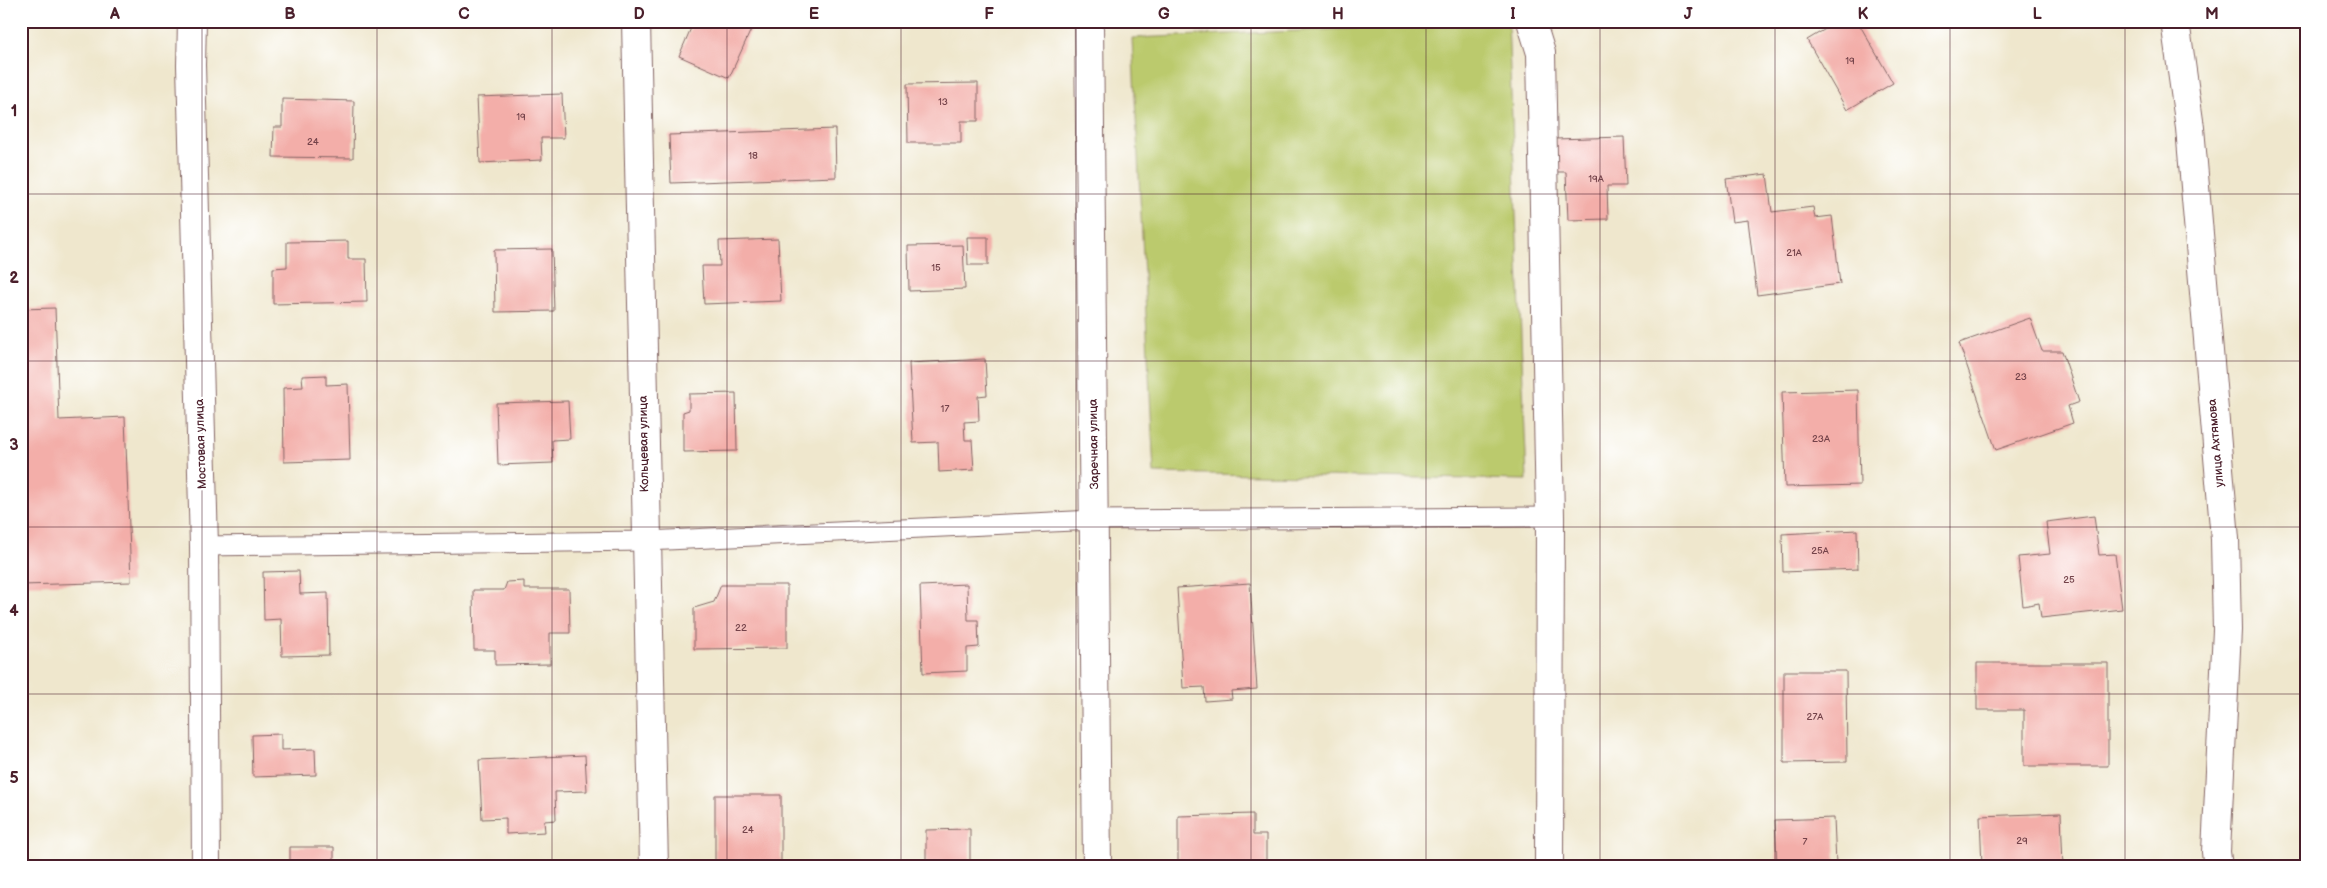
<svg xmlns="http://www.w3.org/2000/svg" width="2327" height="888" font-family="'Balsamiq Sans',sans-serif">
	<rect width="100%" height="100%" fill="#fff"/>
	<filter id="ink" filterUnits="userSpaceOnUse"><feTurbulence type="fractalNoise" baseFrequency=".02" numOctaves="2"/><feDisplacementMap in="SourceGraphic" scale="10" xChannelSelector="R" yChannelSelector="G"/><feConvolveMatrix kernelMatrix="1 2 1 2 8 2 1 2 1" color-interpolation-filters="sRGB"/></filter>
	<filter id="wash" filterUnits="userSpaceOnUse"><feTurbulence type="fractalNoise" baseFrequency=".0096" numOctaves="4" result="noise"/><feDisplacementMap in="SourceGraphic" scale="20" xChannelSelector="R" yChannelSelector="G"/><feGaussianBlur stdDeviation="1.12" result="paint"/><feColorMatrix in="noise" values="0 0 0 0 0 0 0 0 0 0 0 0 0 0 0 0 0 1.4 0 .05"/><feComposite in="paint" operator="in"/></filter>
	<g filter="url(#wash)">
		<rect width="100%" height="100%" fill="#efe7cd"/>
		<path fill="#bbca6d" stroke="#82744c" d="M1508,22l19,458 -373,-7 -22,-435z"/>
		<g id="blocks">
			<path fill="#f3aea9" d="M694,21h56l4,2 -25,55 -50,-22z
				M1839,21h12l2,4 5,-3 35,61 -46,27 -40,-70z
				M978,83v38h-17v22h-53l-1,-59z
				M562,94l2,44h-23l1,22 -62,3 -3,-66z
				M282,99l72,2 -1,57 -80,-1 1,-30h8z
				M835,129l1,48 -165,6 -2,-48z
				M1624,137l2,49h-19l1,33 -40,1 -2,-48h-10l-1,-33z
				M1767,174l5,38 41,-5 2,11 17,-2 8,68 -83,11 -9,-75 -16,2 -6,-43z
				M967,237h21v28h-20z
				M778,239l3,62 -77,3 -2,-38h18l-1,-25z
				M348,241v18h18l1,43 -94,2v-36l14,-1v-25z
				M963,245l2,44 -56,2 -1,-45z
				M552,249l2,62 -59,1 -1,-62z
				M55,308l4,112 66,-3 6,165 -110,3v-276z
				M2030,318l12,33h20l17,51 -11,4 5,17 -77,27 -37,-107z
				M985,359l2,36 -9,1 1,25 -15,1 1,18h7l2,30 -35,2 -1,-30 -25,1 -4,-80z
				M326,375v10l22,-1 2,76 -66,2 -1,-74 20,-1 -1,-11z
				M1858,390l2,95 -75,2 -3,-95z
				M736,393l1,58 -54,1v-40l6,-2v-16z
				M568,401l2,38 -18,1 1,23 -55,2 -2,-62z
				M2094,516l5,39 16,-1 7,55 -81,9 -2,-15 -16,3 -5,-49 32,-3 -4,-32z
				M1857,530l1,39 -75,3 -1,-38z
				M299,571l1,23 28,-1 1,62 -47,1 -1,-37 -17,1 -1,-48z
				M524,581v8h45l1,44h-20v31l-55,1v-15h-21l-1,-60h31l3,-8z
				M1250,583l7,106 -26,2 1,8 -27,2 -1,-14 -21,1 -6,-100z
				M967,584l1,36h10l1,27 -12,1v23l-44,2 -3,-87z
				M721,585h66v63l-93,1v-41l20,-6z
				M1977,663h131v103h-84v-56h-47z
				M1784,671h62l1,91 -63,1z
				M281,734v16l34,-1 1,26 -63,2 -1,-42z
				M585,755l2,36 -32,1 1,28 -12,1 1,11 -39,2v-16l-24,1 -3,-59z
				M715,795h66v70h-66z
				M2061,813l2,54h-81l-2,-51z
				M1253,814v21h13v32h-88v-51z
				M1834,818l2,46 5,3h-64l-2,-47z
				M970,829v38h-44v-37z
				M290,847h44v20h-44z"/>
		</g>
	</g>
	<g filter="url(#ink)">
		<use href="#blocks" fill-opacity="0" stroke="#846564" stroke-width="1"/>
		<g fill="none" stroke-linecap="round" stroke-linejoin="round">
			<g stroke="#846564" stroke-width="21">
				<path id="service" d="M204,546l442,-5 448,-21 456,-3"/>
			</g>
			<g stroke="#846564" stroke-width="30">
				<path id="minor" d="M192,21l-1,44 13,481 2,321
					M636,21l18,846
					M1089,21l8,846
					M1531,21l10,32 9,464 -1,350
					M2175,21l15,107 35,411 2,91 -11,222 2,15"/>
			</g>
			<use href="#service" stroke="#fff" stroke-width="19"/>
			<use href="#minor" stroke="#fff" stroke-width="28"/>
		</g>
	</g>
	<path fill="none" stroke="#4a1f2b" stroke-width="1" stroke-opacity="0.55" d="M202,21v846M377,21v846M552,21v846M727,21v846M901,21v846M1076,21v846M1251,21v846M1426,21v846M1600,21v846M1775,21v846M1950,21v846M2125,21v846M21,194h2285M21,361h2285M21,527h2285M21,694h2285"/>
	<g text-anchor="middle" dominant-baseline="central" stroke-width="4.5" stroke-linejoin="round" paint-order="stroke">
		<g font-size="10" fill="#74434a">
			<text x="1850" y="61">19</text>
			<text x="943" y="102">13</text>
			<text x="521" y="117">19</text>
			<text x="313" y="142">24</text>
			<text x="753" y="156">18</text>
			<text x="1596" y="179">19А</text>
			<text x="1794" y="253">21А</text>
			<text x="936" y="268">15</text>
			<text x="2021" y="377">23</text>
			<text x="945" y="409">17</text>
			<text x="1821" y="439">23А</text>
			<text x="1820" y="551">25А</text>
			<text x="2069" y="580">25</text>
			<text x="741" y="628">22</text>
			<text x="1815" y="717">27А</text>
			<text x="748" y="830">24</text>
			<text x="2022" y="841">29</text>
			<text x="1805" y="842">7</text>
		</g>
		<g font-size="12" fill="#4a1f2b" stroke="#fff">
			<text transform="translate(2216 443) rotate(-95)">улица Ахтямова</text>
			<text transform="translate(201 444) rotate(-92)">Мостовая улица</text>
			<text transform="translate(644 444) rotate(-91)">Кольцевая улица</text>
			<text transform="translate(1094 444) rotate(-91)">Заречная улица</text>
		</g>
	</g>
	<rect width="2327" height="888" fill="none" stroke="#fff" stroke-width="55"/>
	<rect x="28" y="28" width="2272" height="832" fill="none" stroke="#4a1f2b" stroke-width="2"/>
	<g font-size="16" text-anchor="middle" font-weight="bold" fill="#4a1f2b">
		<text x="115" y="19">A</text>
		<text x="290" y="19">B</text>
		<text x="464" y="19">C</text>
		<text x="639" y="19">D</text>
		<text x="814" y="19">E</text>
		<text x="989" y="19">F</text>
		<text x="1164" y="19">G</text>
		<text x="1338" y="19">H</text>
		<text x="1513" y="19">I</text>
		<text x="1688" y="19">J</text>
		<text x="1863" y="19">K</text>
		<text x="2037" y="19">L</text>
		<text x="2212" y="19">M</text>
		<text x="14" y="116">1</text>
		<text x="14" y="283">2</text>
		<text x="14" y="450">3</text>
		<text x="14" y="616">4</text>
		<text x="14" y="783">5</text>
	</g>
</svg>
